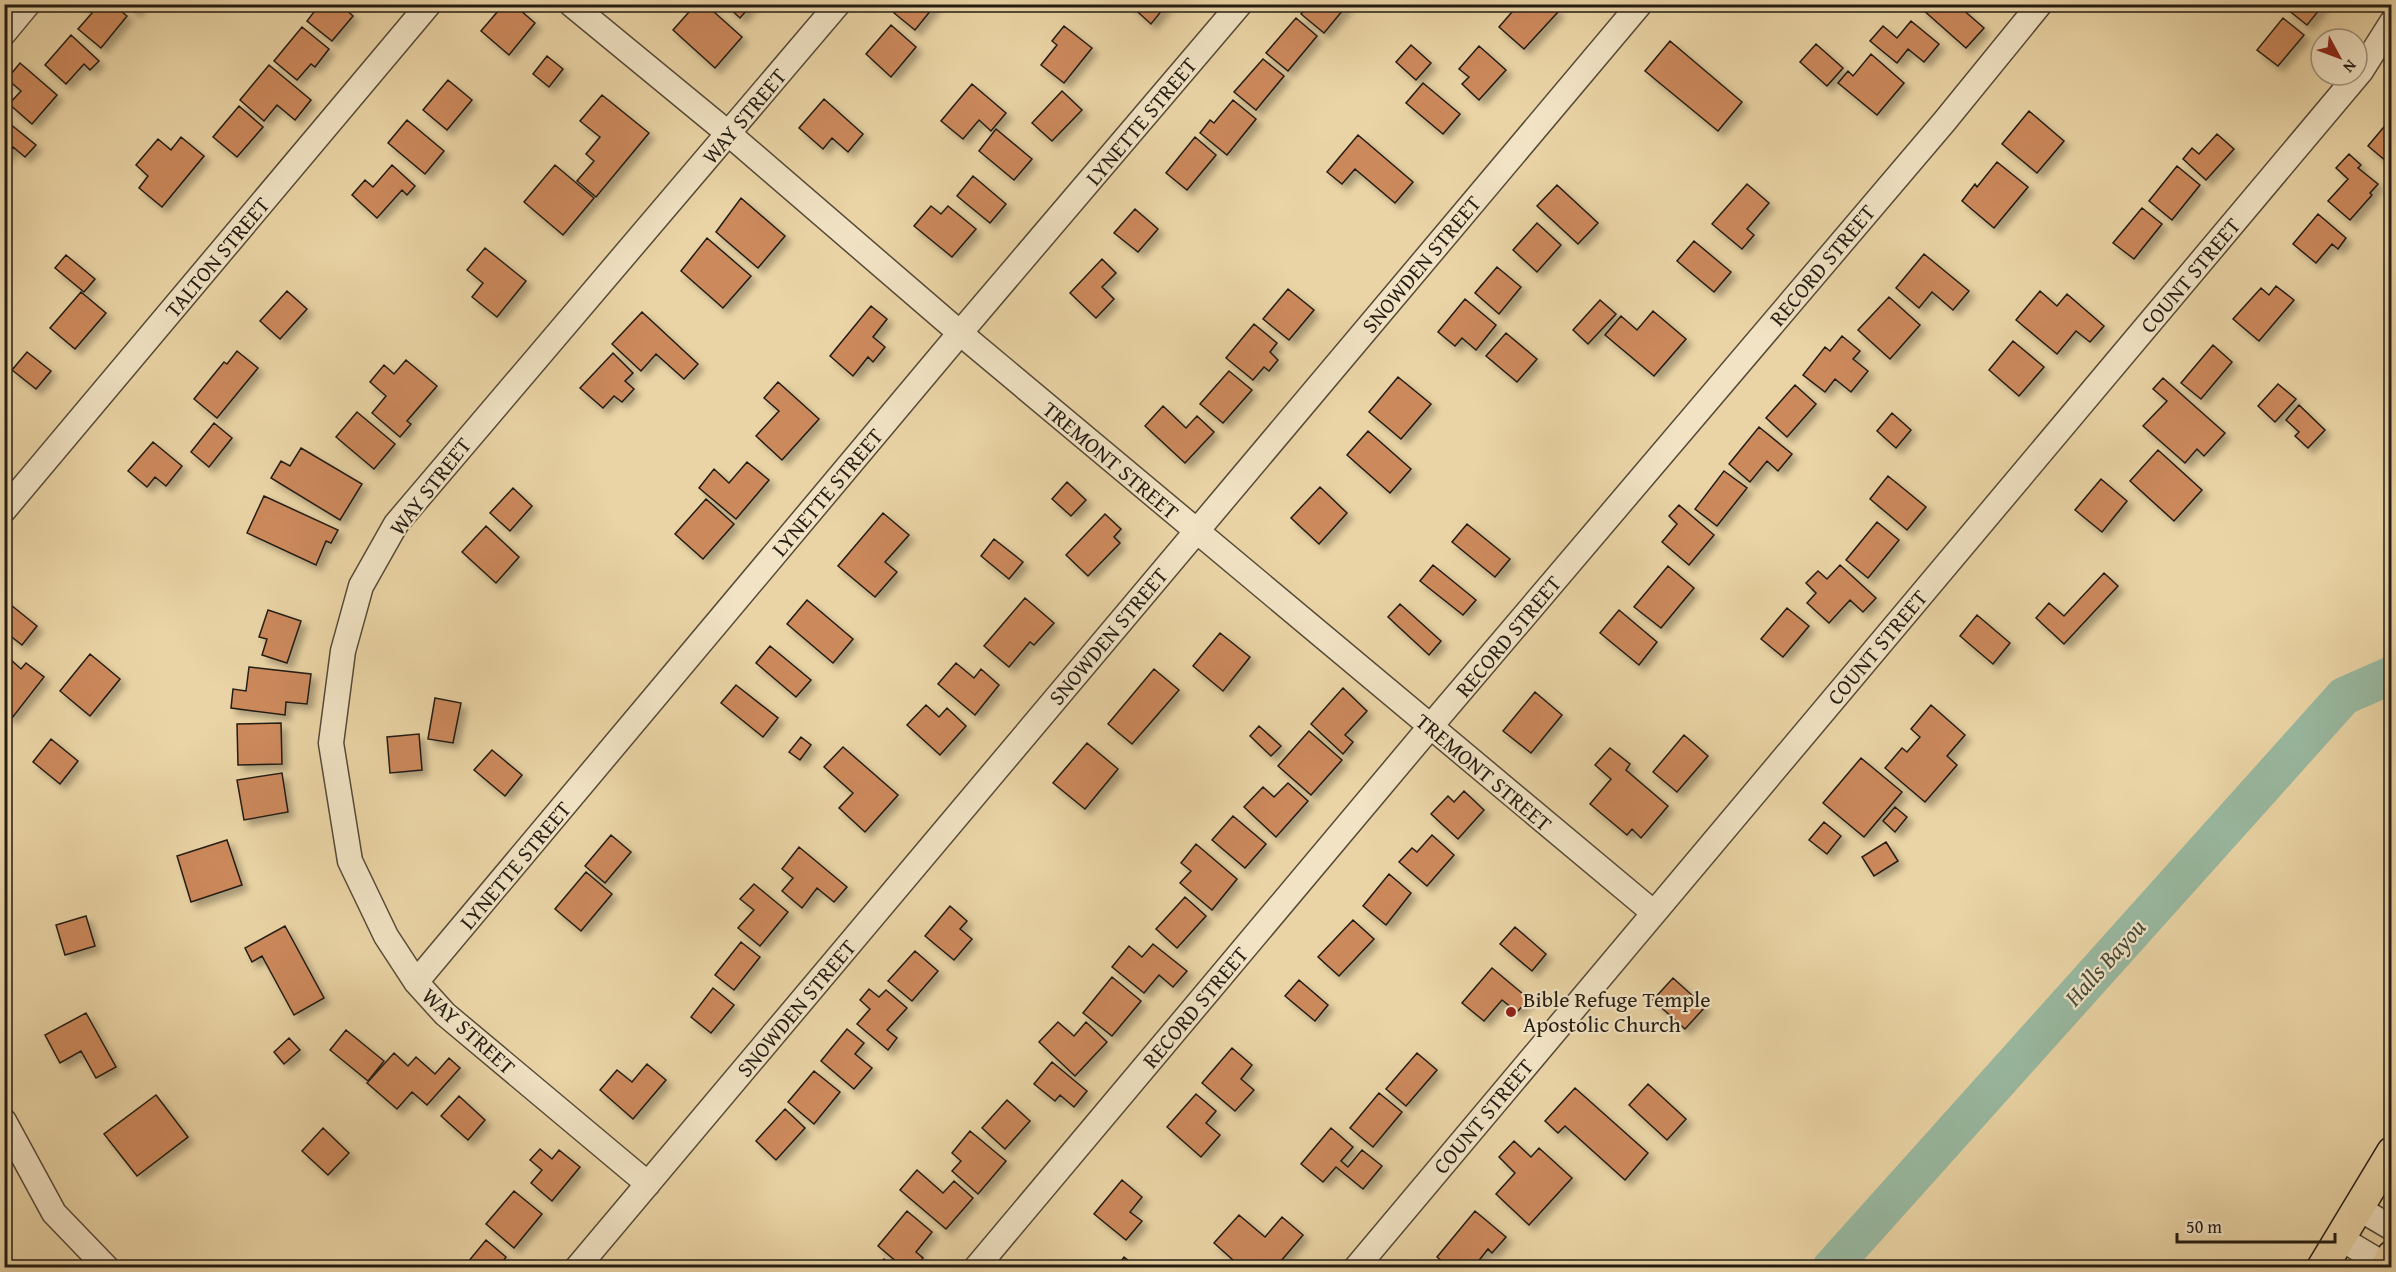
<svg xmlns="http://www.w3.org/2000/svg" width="2396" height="1272" font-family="'Gentium Book Plus',serif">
	<defs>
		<filter id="shadow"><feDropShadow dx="5.5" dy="5.5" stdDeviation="3" flood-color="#0004"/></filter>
	</defs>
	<rect width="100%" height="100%" fill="#ead4a5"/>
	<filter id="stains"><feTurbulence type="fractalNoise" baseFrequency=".00333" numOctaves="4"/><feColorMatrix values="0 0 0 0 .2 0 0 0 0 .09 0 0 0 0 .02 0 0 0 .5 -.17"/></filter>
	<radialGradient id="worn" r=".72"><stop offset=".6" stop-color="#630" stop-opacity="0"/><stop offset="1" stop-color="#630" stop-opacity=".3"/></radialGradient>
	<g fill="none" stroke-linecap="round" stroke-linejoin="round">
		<path stroke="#99b9a1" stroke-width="38" d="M1831,1268l513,-572 48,-21"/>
	</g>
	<path fill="#cc895b" stroke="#241c13" stroke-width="1.5" filter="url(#shadow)" d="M81,4h31l15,12 -26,32 -23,-19 14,-16z
		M126,4h15l-6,8z
		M320,4h20l13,12 -21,25 -25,-20z
		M504,4h9l22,19 -26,32 -28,-24z
		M696,4h9l37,33 -27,31 -42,-38z
		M725,4h27l-12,14z
		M901,4h35l-21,26 -21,-17z
		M1129,4h38l-16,20z
		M1309,4h39l-24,29 -23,-19z
		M1519,4h31l8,8 -34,37 -25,-22z
		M1926,4h38l-3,4 23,20 -18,20 -44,-39z
		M2290,4h34l-17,21 -20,-16z
		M1296,18l21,18 -29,35 -22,-18z
		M2283,18l21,17 -26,31 -21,-16z
		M1911,21l28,23 -15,18 -16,-13 -11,14 -27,-22 13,-15 14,12z
		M891,25l25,22 -25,30 -25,-23z
		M1064,26l28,22 -28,35 -23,-18 16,-20 -5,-4z
		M302,27l27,22 -14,18 -4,-3 -14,16 -23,-19z
		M71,35l28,26 -9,9 -6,-6 -18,20 -21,-19z
		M1670,41l72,61 -24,29 -73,-60z
		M1816,44l27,24 -16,18 -27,-24z
		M1411,45l20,18 -15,17 -20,-18z
		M1479,46l27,24 -27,30 -17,-16 7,-7 -10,-8z
		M1871,54l33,29 -27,32 -39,-32 10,-12 5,5z
		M547,56l16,13 -14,18 -16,-13z
		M1263,59l21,17 -28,34 -22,-18z
		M20,63l37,32 -25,29 -23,-20 12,-13 -14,-12z
		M269,65l42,35 -16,20 -18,-15 -13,16 -24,-21z
		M448,80l24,20 -25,30 -24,-20z
		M1423,83l37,31 -17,20 -37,-31z
		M972,84l34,29 -15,18 -12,-11 -16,19 -22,-18z
		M1062,91l20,19 -30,31 -20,-18z
		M602,95l47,38 -53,64 -19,-16 17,-20 -8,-7 14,-17 -20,-16z
		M824,99l39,35 -15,18 -16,-14 -9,11 -24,-21z
		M1233,100l23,19 -29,36 -27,-22 10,-13 4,3z
		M239,106l24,21 -26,30 -24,-20z
		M2029,111l35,30 -27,32 -35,-29z
		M4,119l32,26 -11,12 -12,-10 -9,11z
		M407,120l37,31 -19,23 -37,-31z
		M2388,122l4,3v41l-24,-20z
		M996,129l36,30 -18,21 -35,-29z
		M2217,134l17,15 -28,31 -23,-21 9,-11 7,6z
		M1358,135l55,47 -18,21 -40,-34 -13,15 -15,-12z
		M181,137l23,19 -42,51 -23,-19 9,-12 -12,-11 22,-26 13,11z
		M1195,137l21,18 -29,35 -21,-17z
		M2349,154l12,11 -3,3 20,16 -8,9 2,2 -22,25 -22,-19 20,-22 -12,-11z
		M1997,162l31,25 -34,41 -32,-27 13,-17 2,3z
		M392,165l23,21 -8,9 -5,-5 -25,28 -25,-23 13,-15 8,7z
		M555,165l39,33 -31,37 -39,-33z
		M2177,166l23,19 -28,35 -23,-19z
		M973,176l33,28 -16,19 -33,-27z
		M1747,184l22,19 -22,26 7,6 -12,14 -30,-25z
		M1557,185l41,38 -20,21 -41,-38z
		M741,198l44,38 -27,32 -42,-36z
		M931,206l10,8 7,-8 28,23 -24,28 -38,-31z
		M2142,208l20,16 -28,35 -21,-16z
		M1135,209l23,20 -20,23 -24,-19z
		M2318,214l28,24 -8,11 -6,-5 -16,19 -23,-19z
		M1537,223l24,22 -24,27 -24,-22z
		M707,238l44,38 -28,32 -42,-37z
		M1694,241l37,31 -17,20 -37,-31z
		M485,248l41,33 -29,36 -25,-20 11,-14 -16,-13z
		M1924,254l45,37 -16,19 -21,-18 -13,16 -23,-20z
		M66,255l29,24 -11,13 -29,-24z
		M1102,259l14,14 -14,14 12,12 -18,19 -26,-25z
		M1497,267l24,20 -22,27 -24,-21z
		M2276,286l18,14 -35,41 -26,-22 28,-31 8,7z
		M1288,289l26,21 -25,30 -26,-21z
		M287,291l20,18 -27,30 -20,-18z
		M2040,291l17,15 10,-12 37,32 -14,16 -14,-11 -19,23 -41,-34z
		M81,292l25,21 -31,36 -25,-21z
		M1889,297l31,28 -30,34 -32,-29z
		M1465,299l31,26 -20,25 -14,-12 -7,8 -17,-14z
		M1600,300l16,14 -28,30 -15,-14z
		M871,306l16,13 -14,18 12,10 -12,15 -5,-5 -15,19 -23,-20z
		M1653,311l33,28 -32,37 -49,-41 16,-19 16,14z
		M642,312l56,52 -14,15 -28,-25 -15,17 -29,-27z
		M1254,324l23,19 -7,9 8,8 -9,11 -5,-4 -11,13 -27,-22z
		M1506,333l31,26 -20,23 -31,-26z
		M1842,336l18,15 -7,8 15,12 -17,21 -16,-13 -10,13 -22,-17 22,-28 5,4z
		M2013,341l31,26 -25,29 -30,-26z
		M2213,345l19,17 -31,37 -20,-16z
		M237,351l21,17 -41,50 -23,-19 30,-37 3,2z
		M27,352l24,19 -15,18 -24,-19z
		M613,353l20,20 -8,8 9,8 -12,13 -8,-6 -11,12 -23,-20z
		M406,360l31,26 -30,35 4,3 -11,13 -28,-24 14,-17 -16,-14 14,-17 10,9z
		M1229,371l23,19 -29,33 -23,-19z
		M1398,377l33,27 -30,35 -32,-27z
		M2163,378l62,55 -21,23 -7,-7 -12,14 -42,-37 24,-25 -14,-12z
		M778,382l41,37 -37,41 -26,-24 23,-25 -15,-13z
		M2278,384l18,15 -21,23 -17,-16z
		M1795,385l21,19 -29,33 -21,-19z
		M2299,405l26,25 -17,18 -13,-12 4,-4 -13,-12z
		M1163,406l23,22 11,-12 17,16 -29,31 -40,-37z
		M357,412l38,32 -21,25 -38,-32z
		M1892,413l19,17 -15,18 -19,-17z
		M214,423l18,15 -23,29 -18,-15z
		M1759,427l33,27 -14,17 -11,-10 -17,21 -21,-18z
		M1368,431l43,38 -21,24 -43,-38z
		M153,442l29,24 -16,20 -11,-9 -8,10 -19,-16z
		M301,448l61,36 -22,36 -69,-42 10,-17 9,5z
		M2158,450l44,40 -28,31 -44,-40z
		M747,462l22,18 -33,39 -37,-31 15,-19 15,14z
		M1724,471l23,17 -30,38 -22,-17z
		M1888,476l38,31 -19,23 -37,-31z
		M2101,479l26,22 -25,31 -27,-22z
		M1067,482l19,18 -15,16 -19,-17z
		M1320,487l27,26 -28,31 -28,-26z
		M513,488l19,18 -22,25 -20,-18z
		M264,496l74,34 -7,13 -5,-2 -10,24 -69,-32z
		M706,499l28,25 -31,35 -28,-25z
		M1679,505l35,30 -25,30 -27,-23 15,-18 -8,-8z
		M883,513l26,22 -24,27 12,10 -22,25 -37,-31z
		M1105,514l16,15 -7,8 6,6 -32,33 -22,-21z
		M1877,522l22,18 -31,38 -22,-18z
		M1467,524l43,35 -15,18 -43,-35z
		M486,526l33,31 -23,26 -34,-31z
		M994,539l29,23 -14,17 -28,-23z
		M1433,565l43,35 -13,15 -43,-34z
		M1840,565l36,33 -13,14 -13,-12 -21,23 -22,-20 9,-10 -10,-10 12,-12 9,8z
		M1668,566l26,22 -33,40 -27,-21z
		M2104,573l14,13 -54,58 -28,-26 13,-15 15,13z
		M1025,598l29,25 -20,22 -4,-3 -21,25 -25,-21z
		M807,600l46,39 -20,24 -46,-39z
		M6,601l31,25 -15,19 -18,-14z
		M1400,604l41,37 -12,14 -41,-38z
		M1787,608l22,18 -26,31 -22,-18z
		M268,610l33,11 -14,42 -25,-8 5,-16 -8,-2z
		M1619,610l38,32 -18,23 -39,-32z
		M1977,615l33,28 -17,21 -33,-28z
		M1220,633l30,24 -27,34 -30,-25z
		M770,646l41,34 -15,17 -40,-34z
		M90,654l30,25 -30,37 -30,-25z
		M10,659l11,10 5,-6 18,14 -32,41 -8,-6v-46z
		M956,663l18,15 7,-9 18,16 -24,30 -37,-31z
		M249,667l62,7 -4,30 -21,-2 -1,13 -54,-7 2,-19 13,2z
		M1154,669l25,21 -47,54 -24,-20z
		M736,685l42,33 -15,19 -42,-34z
		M1343,688l24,23 -22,24 8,7 -10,12 -32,-30z
		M1535,692l27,23 -31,38 -28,-22z
		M435,698l26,5 -8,40 -25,-4z
		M926,705l13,12 8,-9 19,18 -26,29 -33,-30z
		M1931,705l34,30 -18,21 10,9 -32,37 -40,-34 17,-20 5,4 13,-15 -9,-8z
		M281,723l1,41 -44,1 -1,-41z
		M1259,726l22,20 -10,10 -21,-20z
		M1309,731l33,29 -31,35 -33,-29z
		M419,734l3,36 -32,3 -3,-36z
		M1684,735l24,21 -31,36 -24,-20z
		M801,737l10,8 -11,15 -11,-8z
		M51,739l27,22 -18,23 -27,-22z
		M1087,743l31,26 -33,40 -32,-26z
		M843,747l55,48 -33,37 -26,-24 14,-15 -29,-26z
		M1610,748l20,16 -4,6 42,36 -27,32 -9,-9 -5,6 -37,-31 21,-25 -16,-14z
		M492,750l30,25 -17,21 -31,-26z
		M1861,758l41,34 -38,45 -41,-34z
		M282,773l6,39 -44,8 -7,-40z
		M1288,783l20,18 -32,36 -32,-30 19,-20 11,10z
		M1464,791l20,19 -26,29 -27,-25 17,-18 6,6z
		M1895,807l12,10 -12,15 -12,-11z
		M1233,816l33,28 -21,24 -33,-28z
		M1824,822l17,14 -14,18 -18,-14z
		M611,835l20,17 -26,31 -20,-17z
		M1432,835l22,20 -27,31 -28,-24 13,-14 5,4z
		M227,840l15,45 -51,17 -14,-46z
		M1886,842l12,19 -24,15 -12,-19z
		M1196,844l41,35 -25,31 -32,-27 11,-12 -10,-8z
		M799,847l48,40 -13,15 -17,-14 -15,20 -20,-17 11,-13 -11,-9z
		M586,872l26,22 -31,37 -26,-22z
		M1389,874l22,19 -25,32 -23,-19z
		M754,884l34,28 -28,34 -22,-18 16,-18 -14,-11z
		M1185,897l21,19 -29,32 -21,-19z
		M950,906l17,15 -7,8 12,10 -18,21 -29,-24z
		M86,916l9,30 -30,9 -9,-30z
		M1353,920l21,19 -35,37 -21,-19z
		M285,926l39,72 -30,17 -32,-59 -10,6 -7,-14z
		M1515,927l31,27 -14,17 -32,-27z
		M741,942l19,15 -26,33 -19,-15z
		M1153,944l34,27 -14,16 -14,-12 -15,18 -32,-26 17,-21 13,11z
		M915,951l23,20 -26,30 -24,-20z
		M1492,968l37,31 -12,13 -15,-12 -18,21 -22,-18z
		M1112,977l29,24 -29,35 -29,-23z
		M1673,978l32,29 -20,22 -32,-29z
		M1299,980l29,25 -13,16 -30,-25z
		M713,988l21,17 -23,28 -20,-16z
		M869,989l10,8 7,-7 21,18 -20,22 10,8 -9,12 -31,-26 13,-15 -10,-9z
		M86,1013l30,54 -20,11 -15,-27 -21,12 -15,-28z
		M1058,1022l16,14 12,-14 21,20 -32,34 -36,-34z
		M847,1029l17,14 -9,11 17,14 -18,21 -33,-28z
		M346,1030l38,31 -16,20 -38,-31z
		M289,1038l11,12 -16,14 -10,-12z
		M1232,1048l20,17 -11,14 13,11 -19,21 -33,-28z
		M394,1053l14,13 8,-9 19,17 14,-16 11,10 -33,37 -15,-13 -15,17 -30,-26z
		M1417,1053l20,17 -31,36 -20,-17z
		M1052,1062l35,29 -13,16 -14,-12 -5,6 -21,-17z
		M647,1064l19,16 -33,39 -33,-29 17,-20 15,12z
		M814,1071l26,21 -26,32 -26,-22z
		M1648,1084l38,35 -19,21 -38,-35z
		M1575,1088l73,65 -23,27 -60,-54 -7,7 -13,-12z
		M1379,1093l23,19 -29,35 -23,-19z
		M1196,1094l20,17 -10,12 14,12 -19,22 -34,-30z
		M156,1095l32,42 -51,39 -33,-42z
		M459,1096l26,24 -17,20 -27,-24z
		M1007,1100l23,21 -25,28 -23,-21z
		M785,1109l20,19 -29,32 -20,-19z
		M323,1128l26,25 -21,22 -26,-24z
		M1331,1128l22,19 -12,14 7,6 14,-17 20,16 -19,23 -27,-22 -13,15 -22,-18z
		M970,1131l36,30 -28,33 -26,-23 9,-10 -9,-8z
		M1514,1141l17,16 8,-9 33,30 -43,47 -33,-31 19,-21 -16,-16z
		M540,1149l12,10 7,-9 21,17 -28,34 -21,-18 11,-13 -12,-10z
		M917,1170l26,23 11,-12 19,17 -27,31 -46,-39z
		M1122,1180l20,17 -12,15 12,9 -16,19 -32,-26z
		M514,1191l28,23 -28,34 -28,-24z
		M907,1211l25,21 -16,20 7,6 -7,10h-12l-26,-22z
		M1475,1211l31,26 -14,16 -4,-4 -15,19h-23l-13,-11z
		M1239,1215l26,22 17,-20 21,18 -28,33h-33l-28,-25z
		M486,1240l20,17 -8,11h-35z
		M1124,1257l14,11h-22z
		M884,1259l10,9h-17z"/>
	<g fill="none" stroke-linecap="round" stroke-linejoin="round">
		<g stroke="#564a38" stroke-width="27">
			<path id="minor" d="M571,4l158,130 231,199 694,580
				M4,33l24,-29
				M4,510l425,-506
				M416,982l544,-649 280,-329
				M4,1121l50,92 53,55
				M648,1184l-203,-170 -29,-32 -30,-46 -36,-75 -19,-118 12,-92 18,-65 35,-62 442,-520
				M2358,1208l34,20
				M2340,1238l50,30
				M577,1268l1063,-1264
				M976,1268l454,-541 514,-605 96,-118
				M1356,1268l1005,-1197 31,-49"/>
		</g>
		<g stroke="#241c13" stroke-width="33">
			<path id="major" d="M2322,1268l70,-116
				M2385,1268l7,-12"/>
		</g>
		<use href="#minor" stroke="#f1e3c4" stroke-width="24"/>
		<use href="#major" stroke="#ead4a5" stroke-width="30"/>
	</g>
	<circle fill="#8f2418" stroke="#f1e3c4" stroke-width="2" cx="1511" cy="1012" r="6"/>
	<g text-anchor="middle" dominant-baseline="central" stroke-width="4.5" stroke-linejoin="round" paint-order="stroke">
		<g font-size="22" fill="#241c13" stroke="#f1e3c4">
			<text transform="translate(744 116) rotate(-50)">WAY STREET</text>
			<text transform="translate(1141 121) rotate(-50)">LYNETTE STREET</text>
			<text transform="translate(217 257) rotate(-50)">TALTON STREET</text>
			<text transform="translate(1421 264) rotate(-50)">SNOWDEN STREET</text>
			<text transform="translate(1822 265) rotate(-50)">RECORD STREET</text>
			<text transform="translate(2190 275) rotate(-50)">COUNT STREET</text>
			<text transform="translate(1111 460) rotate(40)">TREMONT STREET</text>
			<text transform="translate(430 486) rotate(-52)">WAY STREET</text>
			<text transform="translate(827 492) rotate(-50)">LYNETTE STREET</text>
			<text transform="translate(1108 636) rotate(-50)">SNOWDEN STREET</text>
			<text transform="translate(1508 636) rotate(-50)">RECORD STREET</text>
			<text transform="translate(1877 647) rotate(-50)">COUNT STREET</text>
			<text transform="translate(1484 772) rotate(40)">TREMONT STREET</text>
			<text transform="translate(515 865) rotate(-50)">LYNETTE STREET</text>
			<text transform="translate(1195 1007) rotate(-50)">RECORD STREET</text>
			<text transform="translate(796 1008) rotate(-50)">SNOWDEN STREET</text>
			<text transform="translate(469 1031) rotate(42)">WAY STREET</text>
			<text transform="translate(1483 1116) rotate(-50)">COUNT STREET</text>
		</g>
		<g font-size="22" fill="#241c13" stroke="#f1e3c4" text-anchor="start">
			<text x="1523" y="999">Bible Refuge Temple<tspan x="1523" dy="25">Apostolic Church</tspan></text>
		</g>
		<g font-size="24" font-style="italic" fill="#474b3e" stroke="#f1e3c4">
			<text transform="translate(2105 962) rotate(-48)">Halls Bayou</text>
		</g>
	</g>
	<rect width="2396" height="1272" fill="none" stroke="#ead4a5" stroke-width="24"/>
	<rect x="6" y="6" width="2384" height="1260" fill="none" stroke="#241c13" stroke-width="3"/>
	<rect x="12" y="12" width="2372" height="1248" fill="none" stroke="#241c13" stroke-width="1.5"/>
	<g transform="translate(2339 57) rotate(131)"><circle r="28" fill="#f1e3c4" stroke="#9f937d" stroke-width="1.5"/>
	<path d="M0-4.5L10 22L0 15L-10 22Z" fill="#8f2418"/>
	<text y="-9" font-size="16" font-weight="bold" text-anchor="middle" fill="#241c13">N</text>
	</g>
	<path d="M2177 1233v9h158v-9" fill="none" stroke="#241c13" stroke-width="3"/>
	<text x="2186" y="1233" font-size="18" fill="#241c13" stroke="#f1e3c4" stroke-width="4.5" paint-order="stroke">50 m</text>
	<rect width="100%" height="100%" filter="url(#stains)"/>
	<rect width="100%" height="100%" fill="url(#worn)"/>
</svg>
